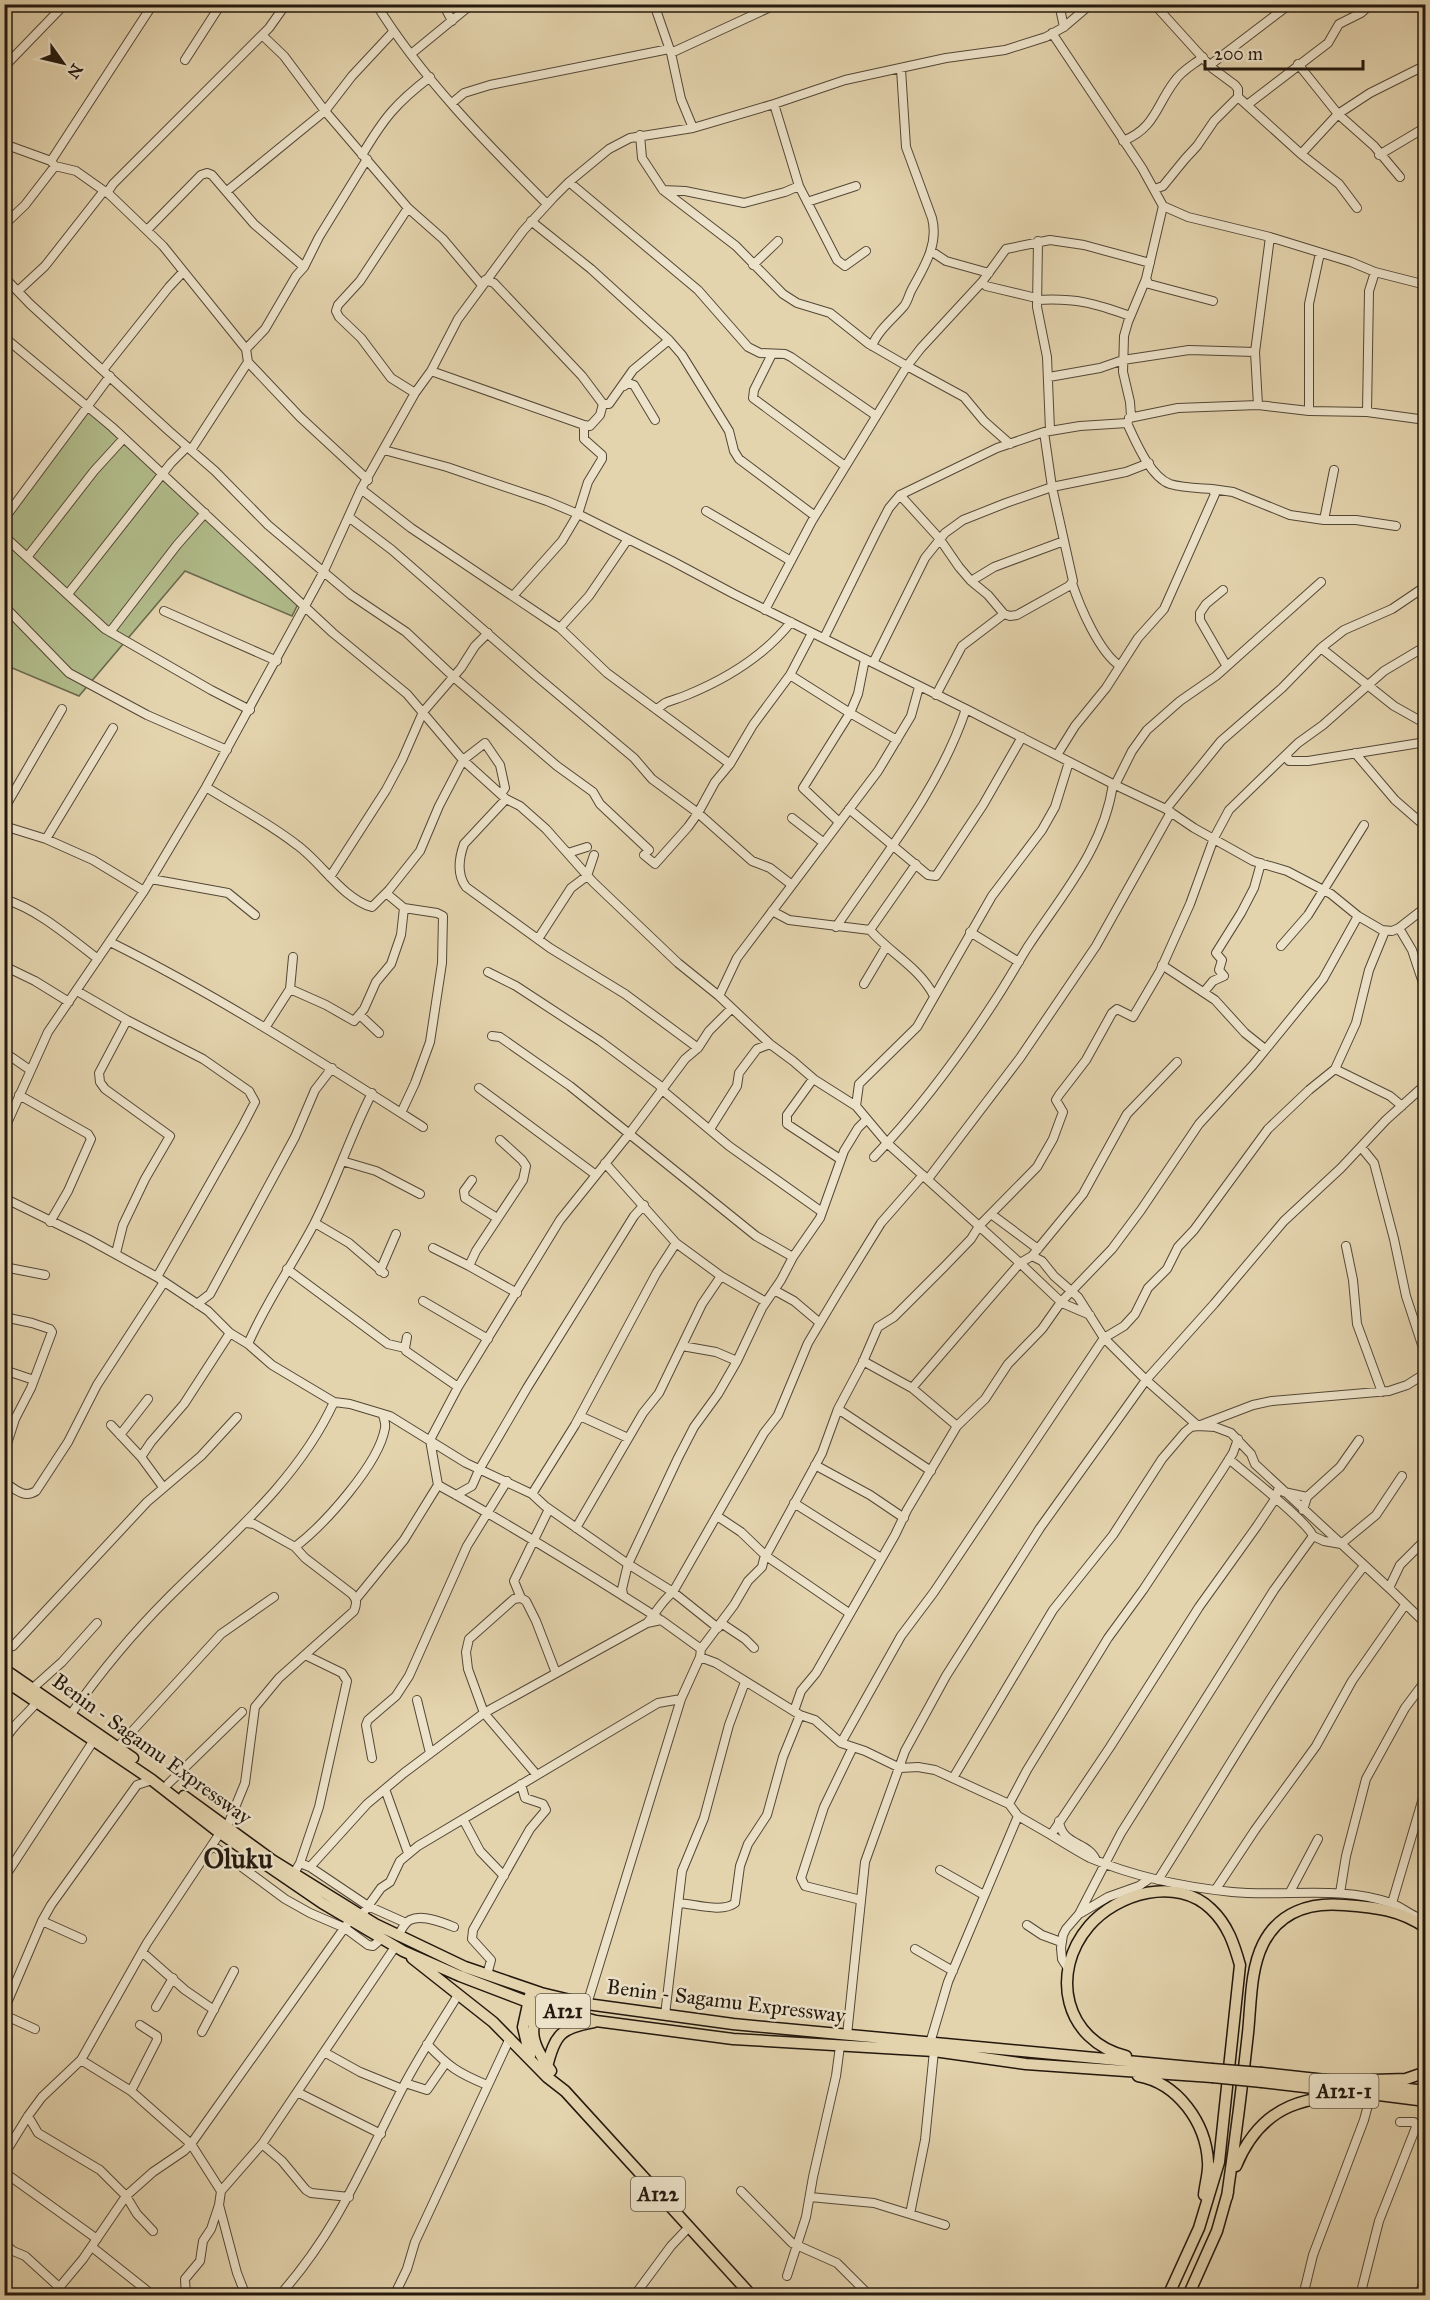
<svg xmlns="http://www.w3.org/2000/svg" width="1430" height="2300" font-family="'IM FELL Great Primer',serif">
	<rect width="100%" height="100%" fill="#e4d4ae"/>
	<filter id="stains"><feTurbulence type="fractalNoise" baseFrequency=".00333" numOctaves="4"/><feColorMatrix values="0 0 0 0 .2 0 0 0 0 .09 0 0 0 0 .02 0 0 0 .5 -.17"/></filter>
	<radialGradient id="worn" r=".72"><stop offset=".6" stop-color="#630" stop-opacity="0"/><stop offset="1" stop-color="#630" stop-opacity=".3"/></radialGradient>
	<path fill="#b2bd8c" stroke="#6a6a4d" stroke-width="1.5" d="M85,408l214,194 -7,14 -107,-45 -106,125 -74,-31v-144z"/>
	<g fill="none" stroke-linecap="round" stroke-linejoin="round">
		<g stroke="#534736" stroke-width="10">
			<path id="minor" d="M376,4c45,73 111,140 171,200
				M443,4l9,17
				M654,4l17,49 10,46 12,29
				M1059,4l5,23
				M1154,4l58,64 23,17 3,4v8l-24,24 -17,25 -12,13 -22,27 -8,3
				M262,35l22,21 41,55 83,97 35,31 38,45
				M671,53l106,-49
				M411,54l61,-50
				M185,60l36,-56
				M1298,64l40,50 36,32 26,31
				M1210,65l80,-61
				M4,67l61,-63
				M1238,97l63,57 38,30 18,24
				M452,103l12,-10 26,-8 179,-36
				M774,104l25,82 38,74 8,6 21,-15
				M1247,105l81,-62 11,-19 22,-11 10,-9
				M640,135l2,23 21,32 73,56 47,48 14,9 33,10 39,31 38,22 -95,155 -47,89
				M1123,141c32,-13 33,-35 51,-59 7,-11 19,-17 29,-25
				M4,144l47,17 4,5 21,5 34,24 25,24 28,27 83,103 2,13 52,55 68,63
				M1301,154l37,-40 32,-21 56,-28
				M362,155c22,-37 34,-52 68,-78
				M1379,155l47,-28
				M51,161l102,-157
				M569,182l129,108 50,57 12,6 25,1 6,3 84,58
				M663,190l22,1 59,12 41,-11 14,-6
				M227,191l98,-80 27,-35 41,-44
				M107,193l6,-9 156,-156 17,-24
				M807,202l49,-16
				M1163,206l25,11 82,20 81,25 24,10 51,13
				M408,208l-48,73 -22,24 -2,6 3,6 22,21 30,40 24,15
				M531,221l60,48 78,71 13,15 47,76 5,20 5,8 76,57
				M4,225l21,-20 30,-39
				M147,230l54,-55 6,-2 5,2 42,49 50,43
				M1038,241l-1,66 10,50 3,73
				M931,251l15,10 43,12
				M753,265l25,-24
				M4,277l26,27 139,127 46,40 53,54 83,70 55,37 51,48 100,86 36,26 7,12 49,46
				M1146,279l3,5 64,17
				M485,280l9,3 88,93 21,28
				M982,282l4,4 46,11
				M18,291l27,-25 58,-74
				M1037,300c39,-2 57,3 93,16
				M4,337l108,90 221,206 74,61 56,66 43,39 14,7 26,23 47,53 85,81 41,33 51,48 23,17 22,19 41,26 31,37 133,120 12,-7 10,5 12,15 24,21 26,41 42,42 52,46 17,1 16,6 20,21 4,10 134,124 37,36
				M872,346c6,-16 22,-28 32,-40 4,-5 5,-12 8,-17 12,-22 27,-45 20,-71l-26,-71 -5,-78
				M246,349l19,-20 31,-53 8,-9 15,-30 48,-78
				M772,354l-18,36 -1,8 92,68
				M103,370l66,-83 14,-15
				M431,371l153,54 6,1 10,-11 3,-11
				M1049,377l51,-9 23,-8 66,-10 66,2
				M624,386l4,-3 6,2 21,35
				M603,404h6l24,-34 36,-30
				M1258,405l-3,-53 15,-115
				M1309,411v-107l11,-51
				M1367,412l2,-121 6,-19
				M1129,418l49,-10 80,-3 51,6 58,1 59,8
				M1010,444l-26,-23 -20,-24 -57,-31 14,-18 61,-66 24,-33 44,-9 34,5 66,18
				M191,450l57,-88
				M384,450l63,17 100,34 31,13 94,47 62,33 232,115 147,75 53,25 28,19 59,33 34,10 44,23 27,22 24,14 10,1 7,-3 27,-21
				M361,489l50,39 149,100 47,45 123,91
				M1212,489l21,3 57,23 34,5h32l40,6
				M900,495l39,43 20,29 12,14 17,14 16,19 6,2 7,-1 52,-29 4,-5 -21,-94 -8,-55
				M706,511l85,50
				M350,518l42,32 143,125 99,83 18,21 46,34 54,48 18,7 22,17
				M4,519l106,-143
				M1324,520l10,-50
				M4,536l101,93 106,61 39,20
				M28,556l66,-85 30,-33
				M971,581l23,-14 70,-26
				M1072,583c8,24 27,69 48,83
				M1223,590l-17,14 -6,9v7l26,45
				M68,594l103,-131 16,-16
				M513,596l49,-55 16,-27 10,-32 14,-23v-4l-18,-16v-14
				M4,606l65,67 78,42 80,35
				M164,611l113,50
				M560,628l29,-32 39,-57
				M110,632l67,-87 28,-32
				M824,638l52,-105 13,-25 11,-13 97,-47 47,-16 36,-6 47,-3 4,-7 -1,-14 -7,-30 1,-36 4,-14 18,-43 17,-73 -21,-38 -90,-135
				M1321,648l73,58 32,18
				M865,659l-7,35 -8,19 47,27
				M873,663l52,-105 20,-25 18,-13 43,-17 46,-16 74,-15 23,-9
				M790,675l60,38 -47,75 36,34
				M936,695l26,-49 42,-32
				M657,709l8,-6c7,-3 15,-5 22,-8 39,-16 78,-40 104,-73
				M1355,753l40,47 31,27
				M1057,755l18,-29 31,-38 32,-50 26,-29 51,-115 -3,-5c-13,-1 -29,-1 -42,-5 -20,-7 -35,-44 -43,-61
				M1287,755l2,6h19l118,-19
				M1115,785l17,-34 15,-21 33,-29 36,-25 105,-94
				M206,787c30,19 63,36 91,58 24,17 46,54 75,62l17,-17 31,-39 19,-45 24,-46 22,-17 15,22 5,23 -4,6
				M506,799l-42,45c-5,14 -7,31 2,43l84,61 75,46 73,54
				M4,809l58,-100
				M849,809l79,66 8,1 47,-71 39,-68
				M1166,809l55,-68 61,-53 39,-40 23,-18 48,-21 34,-23
				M792,818l32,25
				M4,826l42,13 47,21 51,31
				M46,839l67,-111
				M568,853l19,-6
				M644,855l11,9 33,-37 10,-14 17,-31 15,-18 23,-39 37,-50 22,-42
				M330,877l56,-87 16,-30 21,-48 38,-44 14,-22 13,-13
				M151,879l77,14 27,22
				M4,899c35,11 65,38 94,60
				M772,911l17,9 81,10c21,24 49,37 64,66
				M836,927c47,-70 103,-137 130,-218
				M1399,928l13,22 14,42
				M870,930l46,-66
				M970,932l49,30
				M538,939l33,-51 16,-12 7,-21
				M110,942c109,54 211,120 313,185
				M1281,946l27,-31 56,-90
				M1162,965l53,35 30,33 20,16
				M4,966l31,15 34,21
				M488,972l28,14 84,55 63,47
				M864,984l22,-37
				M290,989l36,16 28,16 10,-12 12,-27 15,-18 10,-29 3,-27 -18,-15
				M77,991l50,29 76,39 46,32 6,11 -13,25 -85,150
				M1204,992l9,-11 11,-5 -5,-6 3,-10 -6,-7 25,-40 13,-25 7,-25
				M719,996l18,-38 141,-187 33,-55 8,-29
				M360,1015l19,18
				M265,1028l25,-39 3,-32
				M492,1036l8,1 70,49 186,150 37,21
				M4,1052l26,18
				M1335,1069l55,27 12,10
				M813,1079l-26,36v9l53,35
				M479,1088l117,87
				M661,1089l68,57 93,66
				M19,1095l69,39 3,5 -23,52 -18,31
				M856,1106l3,-22 58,-57 75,-131 50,-66 13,-23 14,-45
				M401,1113l14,-30 15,-41 12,-79 1,-47 -6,-3 -33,-5
				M710,1129l27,-43 2,-13 18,-24 13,-5
				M4,1130l44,-98 96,-141 62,-104 117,-214 38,-84 54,-96 16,-22 27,-52 65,-88 30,-33 16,-16 40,-33 21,-11 63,-10 81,-24 71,-24 101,-22 59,-8 41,-13 18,-10 27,-23
				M500,1140l22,20 4,6 -3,14 -47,71 -7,15 48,27
				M1361,1147l13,16 20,76 12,57 20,61
				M874,1157c44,-46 85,-101 120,-155 12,-18 22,-36 33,-54 34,-52 77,-100 86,-164
				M342,1161l34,10 44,23
				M605,1163l71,80 45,33 45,26
				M928,1179l92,-121 76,-112 75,-134
				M472,1180l-8,11 1,7 32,20
				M4,1198l84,41 69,38 51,34 22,22 18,11 24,21 62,37 16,2 40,12 76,47 66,31 13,12 83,58 45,28 45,36
				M991,1214l47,35
				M315,1223l34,20 35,30
				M1346,1246l7,34 4,44 25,68
				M433,1248l36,18
				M116,1253l7,-28 22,-46 25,-43 -65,-47 -5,-7 -1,-9 28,-53
				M1032,1256l51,-62 44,-80 50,-52
				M4,1267l41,8
				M287,1269l101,75 17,4
				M380,1271l16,-37
				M774,1290l20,11 26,22
				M423,1301l65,38
				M1062,1303l28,12
				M197,1304l13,-10 85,-157 20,-47 17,-22
				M4,1317l28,6 18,6 2,3 -21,56 -16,31 -11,34
				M407,1337l-2,11 1,3 52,36
				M248,1344c18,-42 45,-80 66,-120 22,-43 36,-88 58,-131
				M682,1346l34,6 21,9
				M863,1361l49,27 45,38
				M4,1370l30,10
				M912,1388l108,-125 41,39
				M838,1409l93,62
				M580,1416l48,22
				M111,1425l30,32 22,30
				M120,1435l28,-36
				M141,1457l10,-15 33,-38 46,-71
				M815,1465l55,30 34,23
				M4,1482c11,7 20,17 32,9l32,-49 29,-57 67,-103
				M438,1485c75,41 148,87 220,133
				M1279,1487l-4,12 -18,27 -58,81 -89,140 -59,88c13,8 26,16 39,23 45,19 94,29 142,34 53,5 107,-7 159,11 8,3 16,9 24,13
				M1284,1492l23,5
				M532,1494l43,-69 81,-151 20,-31
				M456,1495l16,-9 7,-16 48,-82 107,-172 10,-11
				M794,1503l87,55
				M549,1509l-35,72 7,17 5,3 10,20 20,52
				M1303,1510l4,-13 33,-30 19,-27
				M717,1516l24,16 25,24 83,57
				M576,1528l67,-115 16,-20 43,-89 19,-28
				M1313,1536l11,5 17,3 35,-29 26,-39
				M295,1547c29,-22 84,-83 90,-119 1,-4 -1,-9 -2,-13
				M1389,1588l11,-23 26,-26
				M623,1594l-1,-5 6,-25 50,-106 16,-31 24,-33 19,-33 25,-53 19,-28 12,-23 27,-39 24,-67 14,-23 8,-8
				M521,1598l-7,1 -45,40 -3,13 2,17 16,44 52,61
				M356,1599l48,-59 34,-55 -8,-45 28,-53 102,-167 69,-86 56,-75 13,-11 11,-17 22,-22
				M647,1623c10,-11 13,-20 26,-31l91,-159 14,-18 30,-72 31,-52 42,-68 42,-48
				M721,1623l24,16 9,9
				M4,1649l9,-3 134,-144 54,-46 36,-39
				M700,1657l16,6 84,52 15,5 26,23 24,8 35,17 18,-1 17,3 74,34 9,12 33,19
				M33,1688l29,-26 35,-39
				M417,1700l13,53
				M794,1711l7,-20 15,-18 79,-138 12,-25 50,-84 28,-27 23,-35 34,-35 19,-27 51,-53 29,-39 58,-86 54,-59 70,-86 35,-63
				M71,1714c29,-41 61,-80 96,-115 61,-61 130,-117 167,-197
				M4,1742c7,-16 22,-26 33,-40
				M841,1743l60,-107 33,-44 170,-254 20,-12 11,-12 13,-26 19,-19 11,-22 16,-17 74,-101 41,-39 26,-21 21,-46 13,-53 16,-39
				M853,1747l-29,60 -23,71 4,8 56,14
				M116,1749l105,-115 53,-37
				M372,1758l-6,-33 2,-5 28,-24 13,-20 58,-130 40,-65
				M953,1778l100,-168 60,-75 49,-76 23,-27 6,-5 7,-1 55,-21 19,-4 117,-10 18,-6 19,-12
				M168,1784l74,-72
				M385,1789l23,64
				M1009,1804l18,-34 81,-132 35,-48 78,-118 12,-19 5,-14
				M463,1819l17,32 24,25
				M1059,1821c3,25 29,20 37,39
				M227,1827l18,-44 10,-76 24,-29 75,-67c3,-8 3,-11 -2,-17l-47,-36 -10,-11 -41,-23 -8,-1
				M212,1845l73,54 25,14 35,15 23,17 5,1 8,-7
				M300,1863l19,-56 28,-126 -5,-8 -37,-18
				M310,1867l58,39 38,17
				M940,1870l44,25
				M294,1873l6,-10 10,4 57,-63 37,-31 80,-60 163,-90 14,-3 40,29
				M4,1878l90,-138
				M1158,1880c67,-106 128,-215 206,-314
				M1216,1889l39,-59 61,-84 36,-65 53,-76
				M1290,1892l28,-53
				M1340,1893l6,-37 20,-77 39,-71 21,-28
				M679,1903c15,1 44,10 56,0l5,-37 8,-22 19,-29 16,-58 17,-42
				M1392,1903l34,-115
				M1081,1913l27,-16 31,-11 10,-7
				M361,1916l20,-28 9,-6 10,-21 18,-15 240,-143 23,-4
				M42,1921l40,18
				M1027,1925l15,10 19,7
				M398,1936c3,-5 6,-13 12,-16 12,-6 32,2 44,7
				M915,1949l38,22
				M142,1952l43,38 29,20
				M1069,1970l-7,-11 -1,-11 2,-13 3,-6 13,-15 42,-81 153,-243 39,-54c-6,-15 -67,-62 -84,-77
				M487,1975l4,-15 -19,-21 1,-9 57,-101 16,-19 -3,-6 -18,-6 -4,-14
				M587,2004l94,-305 19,-42 1,-8 33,-44 14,-24 14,-14 2,-8 58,-106 16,-44 24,-45 16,-37 16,-10 51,-51 26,-27 8,-13 58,-59 16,-28 10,-27 -7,-12 3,-5 27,-35 26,-47 5,-4 16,8 27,-46 30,-67 24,-66 15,-28 69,-67 25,-18 61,-54 42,-25
				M156,2007l17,-29
				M4,2010l38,-89 9,-16 86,-120 15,-5
				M4,2015l31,14
				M665,2015l17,-144 22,-53 25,-93 16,-43
				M202,2032l32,-61
				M847,2035l18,-173 40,-111 41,-75 94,-148 106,-148 68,-76 70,-83 57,-53 45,-48 40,-36
				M930,2043l18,-61 70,-166
				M427,2044c22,23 31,29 60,41
				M324,2052l36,20 42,17
				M81,2060l50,31 60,53 30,47 -2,14 18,68 9,23
				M405,2083l22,7 18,-26
				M131,2091l26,-51v-4l-17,-11
				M297,2092l84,42
				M28,2116l10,17 62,37 26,26 11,18 16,17
				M262,2144l20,17 24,29 5,3 38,4
				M4,2155l24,-39 14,-19 39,-37 66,-117 73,-110
				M4,2172l93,67
				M221,2191l41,-47 133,-197
				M741,2191l51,52 45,20 33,33
				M810,2197l64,6 71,22
				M910,2214l15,-74 9,-89
				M4,2243l9,8 12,5 34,31
				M92,2247l58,46
				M787,2276l19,-59 7,-40 23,-101 4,-30
				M1190,2292l9,4
				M52,2296l31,-37 43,-63 27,-24 31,-21 7,-7 159,-224
				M186,2296l-1,-17 15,-18 3,-20 8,-12 8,-24
				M279,2296c58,-65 84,-131 123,-207 17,-33 37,-63 56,-94
				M394,2296l13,-27 8,-27 95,-204
				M634,2296l37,-50 17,-18
				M1303,2296l10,-41 51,-135 7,-26
				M1360,2296l19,-75 37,-94 -2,-5h-14
				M1419,2296l7,-22"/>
		</g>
		<g stroke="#23180e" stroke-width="13">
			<path id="highway" d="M4,1669l129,89
				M4,1680l148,100 68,53 102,70 81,48 57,25 68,26 68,19 137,18 201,12 92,13 186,13
				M184,1796l88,64 103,64 90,43 76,26 46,11 146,20 479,45
				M412,1958l81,64 54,55 18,14 187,205
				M530,1995l-7,32 7,29
				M539,2000c-10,33 -8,43 12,71
				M1126,2056c-61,-15 -77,-83 -37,-130 28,-33 88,-50 122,-17 17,16 23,35 29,56l-21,197 -20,66 -31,68
				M547,2067c8,-33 14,-39 47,-45
				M1262,2073l164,18
				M1138,2076c40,7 68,47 70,86 1,10 -3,22 -4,33
				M1373,2080l33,-1 20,-7
				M1262,2082l77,9
				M1363,2093l63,8
				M1236,2166c27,-65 72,-70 135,-72
				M1227,2197c8,-55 15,-109 21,-164 3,-28 2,-63 15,-89 16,-32 47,-42 81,-39 30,2 57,5 82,23
				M1188,2296l29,-65 11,-39"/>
		</g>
		<use href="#minor" stroke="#ede3ca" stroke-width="8"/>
		<use href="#highway" stroke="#e4d4ae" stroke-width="10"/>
		<g stroke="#23180e" stroke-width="13" stroke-linecap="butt">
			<path id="highway-bridge" d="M1212,2069l50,4
				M1212,2077l50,5"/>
		</g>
		<use href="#highway-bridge" stroke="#e4d4ae" stroke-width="10"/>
	</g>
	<g text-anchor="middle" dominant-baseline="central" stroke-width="5" stroke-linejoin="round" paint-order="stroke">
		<g fill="#ede3ca" stroke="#605546" stroke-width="1.5">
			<rect x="536" y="1994" width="54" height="34" rx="4.5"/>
			<rect x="1309.5" y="2074" width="69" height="34" rx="4.5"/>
			<rect x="631" y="2177" width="54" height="34" rx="4.5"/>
		</g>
		<g font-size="20" font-weight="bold" fill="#23180e">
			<text x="563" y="2011">A121</text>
			<text x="1344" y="2091">A121-1</text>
			<text x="658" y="2194">A122</text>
		</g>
		<g font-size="21" fill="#23180e" stroke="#ede3ca">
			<text transform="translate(152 1749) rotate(36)">Benin - Sagamu Expressway</text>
			<text transform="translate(726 2001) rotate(7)">Benin - Sagamu Expressway</text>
		</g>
		<g font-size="27" font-weight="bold" fill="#23180e" stroke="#ede3ca">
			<text x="238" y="1858">Oluku</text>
		</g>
	</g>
	<rect width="1430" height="2300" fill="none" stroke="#e4d4ae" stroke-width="24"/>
	<rect x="6" y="6" width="1418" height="2288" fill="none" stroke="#23180e" stroke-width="3"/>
	<rect x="12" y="12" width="1406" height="2276" fill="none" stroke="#23180e" stroke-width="1.5"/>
	<g transform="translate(63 63) rotate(124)" stroke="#ede3ca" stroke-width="4.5" paint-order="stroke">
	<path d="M0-4.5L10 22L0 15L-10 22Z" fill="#23180e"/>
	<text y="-9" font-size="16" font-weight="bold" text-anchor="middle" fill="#23180e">N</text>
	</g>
	<path d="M1205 60v9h158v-9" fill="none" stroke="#23180e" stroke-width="3"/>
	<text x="1214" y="60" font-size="18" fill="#23180e" stroke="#ede3ca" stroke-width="4.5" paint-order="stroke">200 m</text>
	<rect width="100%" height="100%" filter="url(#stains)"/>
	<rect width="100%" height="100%" fill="url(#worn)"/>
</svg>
